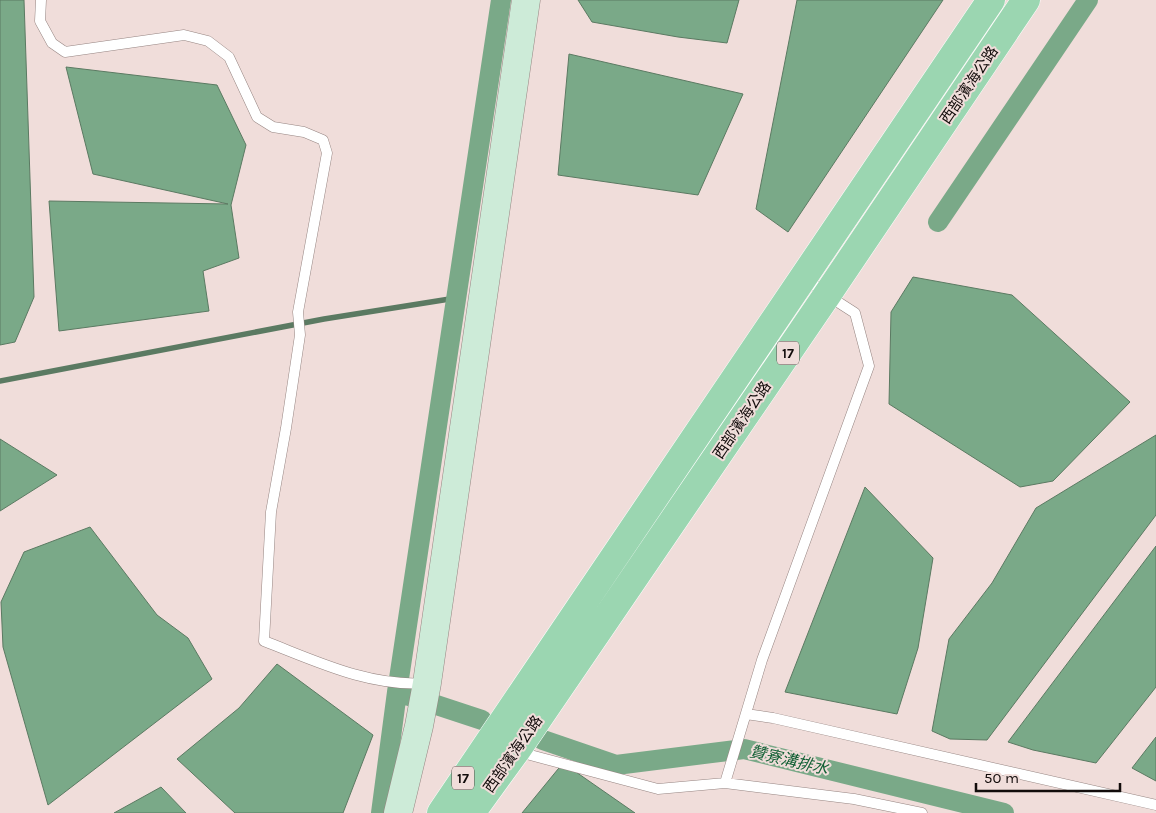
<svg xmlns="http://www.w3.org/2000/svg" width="1156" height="813" font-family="Karla,'Noto Sans TC',sans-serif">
	<rect width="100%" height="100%" fill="#f0ddda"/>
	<path fill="#7aa988" stroke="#5b7a62" d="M0,0h24l10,297 -19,45 -15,3z
		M578,0h161l-12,43 -49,-6 -86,-15z
		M797,0h146l-155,232 -32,-23z
		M569,54l174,40 -45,101 -140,-20z
		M66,67l151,18 29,60 -15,60 8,53 -36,13 6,40 -150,20 -10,-130 179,3 -135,-30z
		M913,277l99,18 118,107 -77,79 -33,6 -131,-83 2,-92z
		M1156,435v80l-169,225 -37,-1 -18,-8 17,-92 43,-56 44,-75z
		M0,439l57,36 -57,36z
		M865,487l68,71 -15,90 -21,66 -112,-22z
		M90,527l67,88 31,23 24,41 -164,126 -45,-158 -2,-45 23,-50z
		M1156,546v141l-60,76 -63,-13 -25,-8z
		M277,664l96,71 -30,78h-108l-58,-54 62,-51z
		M1156,737v44l-24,-13z
		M563,763l72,50h-113z
		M161,787l25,26h-72z"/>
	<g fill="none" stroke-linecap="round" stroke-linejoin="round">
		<path stroke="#5b7a62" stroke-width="5.5" d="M0,381l324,-62 132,-21"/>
		<path stroke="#7aa988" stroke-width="20" d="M938,222l150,-222
			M397,692l104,-692
			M543,740l73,25 128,-16 260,64
			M381,813l16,-121 85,28"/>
		<g stroke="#968582" stroke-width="11">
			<path id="lane" d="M41,0l-1,21 12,22 13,9 119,-17 24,6 21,16 28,60 16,10 31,5 19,8 4,13 -29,159 2,23 -14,93 -15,84 -7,129c52,20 105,46 162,42
				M746,714l27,4 383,87
				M519,752l139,37 67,-6 129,16 68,14
				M725,783l37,-123 107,-294 -14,-53 -28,-18 -23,-18"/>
		</g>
		<g stroke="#968582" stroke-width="29">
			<path id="secondary" d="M398,813l21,-87 8,-43 99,-683"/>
		</g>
		<g stroke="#fff" stroke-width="29">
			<path id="primary" d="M441,813l550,-813
				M471,813l45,-62 311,-456 199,-295"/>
		</g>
		<use href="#lane" stroke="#fff" stroke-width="10"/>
		<use href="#secondary" stroke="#cdebd8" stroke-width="28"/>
		<use href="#primary" stroke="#9bd6b1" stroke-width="28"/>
	</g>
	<g text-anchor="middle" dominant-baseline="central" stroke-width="4" stroke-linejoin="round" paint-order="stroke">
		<g fill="#f0ddda" stroke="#554b49" stroke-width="1">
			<rect x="777" y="341.5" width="22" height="23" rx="4"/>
			<rect x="452" y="766.5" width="22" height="23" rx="4"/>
		</g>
		<g font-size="14" font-weight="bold" fill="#120c0b">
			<text x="788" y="353">17</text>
			<text x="463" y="778">17</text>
		</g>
		<g font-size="15" fill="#120c0b" stroke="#f0ddda">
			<text transform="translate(969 85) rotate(-56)">西部濱海公路</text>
			<text transform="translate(742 420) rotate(-56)">西部濱海公路</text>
			<text transform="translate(513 754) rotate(-55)">西部濱海公路</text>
		</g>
		<g font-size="16" font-style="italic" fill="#136136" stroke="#f0ddda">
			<text transform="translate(789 760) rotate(13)">贊寮溝排水</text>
		</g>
	</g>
	<path d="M976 783v8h144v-8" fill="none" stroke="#120c0b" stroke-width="2.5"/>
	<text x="984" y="783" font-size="15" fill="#120c0b" stroke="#f0ddda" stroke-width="4" paint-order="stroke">50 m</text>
</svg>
